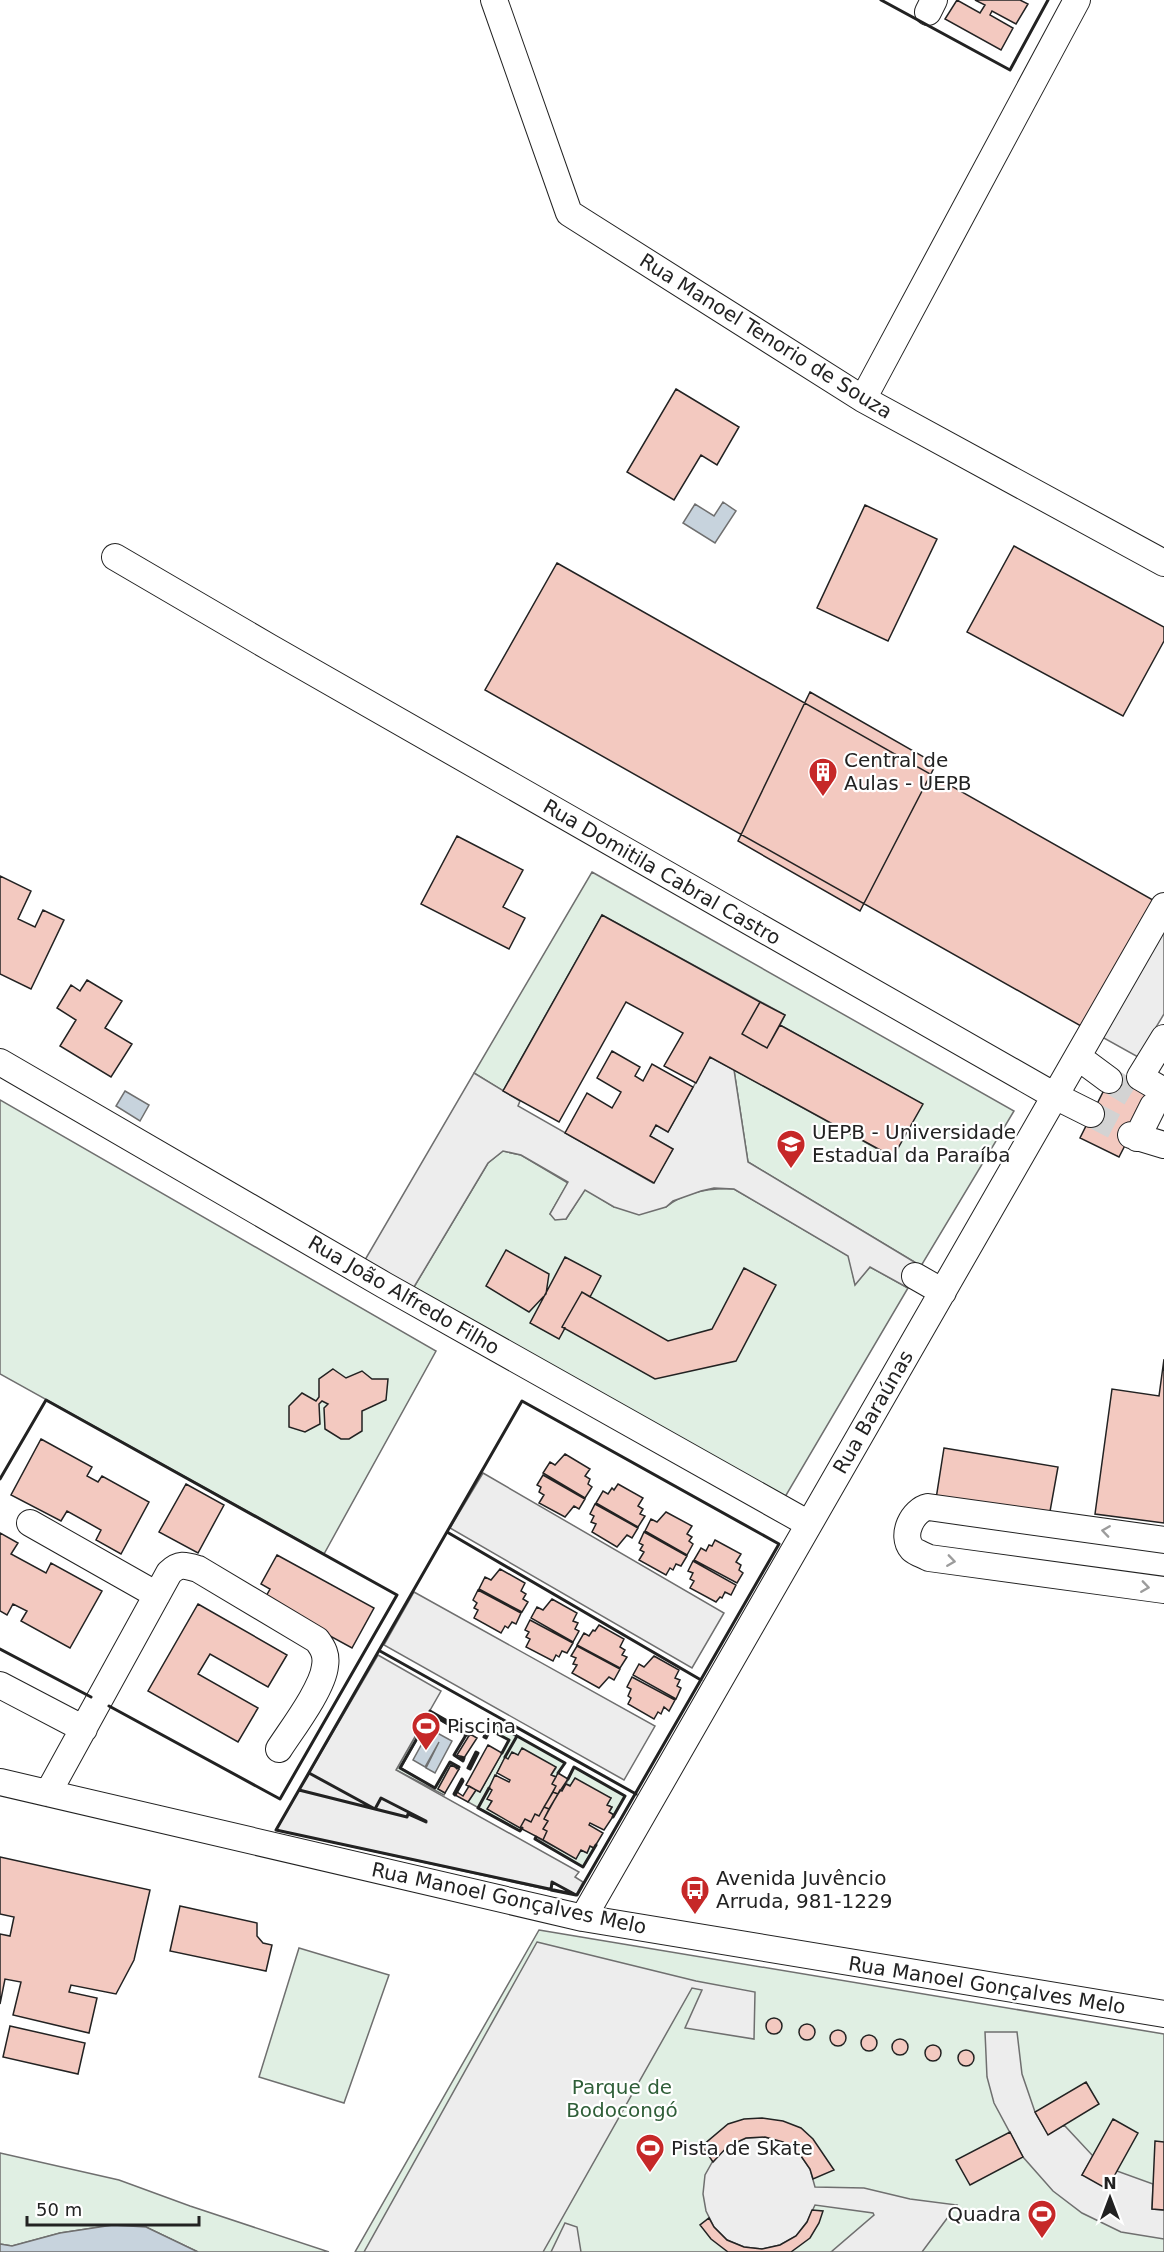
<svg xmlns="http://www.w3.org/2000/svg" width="1164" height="2252" font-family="'DejaVu Sans',sans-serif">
	<rect width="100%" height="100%" fill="#fff"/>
	<path fill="#e0efe3" stroke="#6f6f6f" stroke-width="1.5" d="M592,872l422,239 -93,155 -173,-104 -14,-92 158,87 30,-53 -142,-79 5,-10 -183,-100 -99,176 -29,-18z
		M0,1100l436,251 -112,203 -324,-180z
		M503,1151l18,4 47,28 -18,31 16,5 19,-30 29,18h52c19,-15 45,-19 68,-18l115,67 6,28 15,-17 38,21 -123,209 -374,-205 77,-129z
		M430,1711l40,23 -2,2 -37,-21 -30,53 34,20 15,-26 9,5v2l-8,-4 -13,24 7,4 -1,2 -48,-25z
		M494,1723l71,40 -9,14 -5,-2 5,-7 -38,-13 -10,4 -3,-1 -16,30 3,2 -4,9 4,2 -4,8 34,19 -2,3 -52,-29 8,-12 4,2 29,-52 -19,-10z
		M574,1767l51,29 -11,19 -5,-3 3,-5 -5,-2 4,-7 -45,-14z
		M536,1837l40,21 5,-8 6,3 3,-7 4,2 -11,19 -48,-28z
		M539,1930l625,104v218h-809z
		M299,1948l90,27 -45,128 -85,-26z
		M0,2153l119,27 71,26 139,46h-131l-52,-25 -33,-2 -53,8 -48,13 -12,-2z"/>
	<path fill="#ededed" stroke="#6f6f6f" stroke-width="1.5" d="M1164,928v86l-26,43 -36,-20z
		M710,1057l24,13 14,92 173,104 -13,22 -38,-21 -15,18 -7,-29 -114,-67 -20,-1 -13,3 -28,10 -7,6 -27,8 -25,-8 -29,-17 -19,29 -11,1 -5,-6 18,-32 -47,-27 -18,-4 -15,12 -77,129 -49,-27 112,-192 46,28 -2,5 135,77 20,-34 -23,-13 6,-11 12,7z
		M483,1473l241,140 -32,55 -242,-140z
		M414,1592l241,134 -31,54 -240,-135z
		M378,1655l63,36 -45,79 183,102 -4,5 8,5 -7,13 -24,-13 -2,8 -274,-60z
		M537,1942l159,39 59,11 -1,47 -69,-11 17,-38 -10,-2 -149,264h-179z
		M985,2032h32l5,42 13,38 13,22 16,-9 29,31 -11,19 35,-4 36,13 -1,25 12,1v29l-43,-7 -39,-19 -29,-22 -30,-34 -29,-54 -7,-26z
		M765,2137l18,5 16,11 11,16 5,18 49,1 46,11 47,6 -35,47h-91l43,-37 -1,-2 -58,-8 -8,17 -11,14 -16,9 -18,4 -18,-2 -17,-7 -13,-13 -8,-16 -3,-17 2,-19 9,-16 14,-13 18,-8z
		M565,2223l12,4 4,25h-30z"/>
	<path fill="#c7d3dd" stroke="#6f6f6f" stroke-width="1.5" d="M723,502l13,9 -21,32 -32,-20 12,-19 19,12z
		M125,1091l24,14 -9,16 -24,-15z
		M430,1729l22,12 -17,32 -9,-5 13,-26 -14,25 -12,-7z
		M113,2225l33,2 52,25h-198v-8l12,2 48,-13z"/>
	<path fill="#f3c9c0" stroke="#222" stroke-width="1.5" d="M957,0l23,13 5,-8 -10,-5h45l8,4 -12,20 -24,-13 -2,4 23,13 -12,22 -56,-31z
		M676,389l63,38 -22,38 -16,-10 -27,45 -47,-28z
		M865,505l72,34 -49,102 -71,-33z
		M1014,546l150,81v14l-41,75 -156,-84z
		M557,563l603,341 -72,126 -603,-340z
		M810,692l126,72 -76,147 -122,-70z
		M457,836l66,34 -20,37 22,11 -16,31 -88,-45z
		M0,876l31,15 -13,28 17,8 8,-17 21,10 -33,69 -31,-15z
		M602,915l158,87 -18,32 25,14 13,-23 143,79 -30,53 -183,-100 -14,26 -32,-17 19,-33 -57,-31 -67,120 -56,-31z
		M87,980l35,21 -17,27 27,16 -21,33 -51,-31 16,-26 -19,-12 14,-23 9,6z
		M760,1002l25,13 -18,33 -25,-14z
		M612,1051l28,16 -5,9 8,5 9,-17 41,23 -25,45 -12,-7 -6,11 23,13 -19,34 -89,-50 22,-40 25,15 9,-16 -24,-14z
		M1112,1074l40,19 -33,64 -39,-19z
		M506,1250l43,24 -3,20 -17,18 -43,-26z
		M565,1257l36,19 -11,21 -8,-5 -20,35 3,1 -6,11 -29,-16z
		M744,1268l32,17 -40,76 -81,18 -93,-52 20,-35 86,49 44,-12z
		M1164,1359v164l-69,-9 17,-125 47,7z
		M333,1369l13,9 16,-7 10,8h16l-2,21 -24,11v20l-13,8h-8l-16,-10 -1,-21 4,-4 -6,-3 -3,3 1,20 -15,8 -16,-5v-21l13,-13 14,8 3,-4v-18z
		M41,1439l51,28 -5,9 11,6 4,-6 47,26 -28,52 -25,-14 5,-10 -34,-19 -6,10 -50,-26z
		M944,1448l114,19 -9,50 -113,-18z
		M565,1454l25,15 -5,7 5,3 -2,5 4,3 -7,11 -42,-25 7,-11 5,3z
		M543,1475l42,24 -6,10 -5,-3 -9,11 -26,-14 5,-8 -5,-3 2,-5 -4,-2z
		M186,1484l38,21 -26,48 -39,-21z
		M618,1484l25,14 -5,8 5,3 -3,5 5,2 -7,11 -42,-24 7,-12 5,3 4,-6 2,2z
		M595,1504l43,24 -6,10 -5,-3 -10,12 -25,-15 4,-8 -5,-2 3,-6 -4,-2z
		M666,1512l26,14 -5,8 5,3 -3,4 4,3 -6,11 -42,-24 6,-12 6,3z
		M644,1532l43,24 -6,10 -5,-2 -3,6 -3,-2 -4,7 -27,-15 5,-8 -4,-2 3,-5 -4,-2z
		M0,1533l18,10 -7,11 35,19 5,-10 51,28 -32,57 -49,-27 6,-10 -14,-7 -6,11 -7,-4z
		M715,1540l26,14 -5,8 5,3 -2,5 4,3 -6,10 -43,-23 7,-12 5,3 3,-6 3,1z
		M277,1555l97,53 -22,40 -88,-48 6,-11 -9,-5z
		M693,1561l43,24 -5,10 -6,-3 -3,6 -2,-1 -4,5 -26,-14 4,-7 -4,-2 3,-6 -5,-2z
		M500,1569l25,14 -4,8 5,3 -3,5 5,3 -6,10 -43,-23 6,-12 6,3z
		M478,1590l43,23 -5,11 -4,-2 -4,6 -3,-2 -4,7 -27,-15 4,-8 -4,-2 3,-5 -4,-3z
		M552,1599l25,14 -4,8 5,2 -3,6 4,2 -6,11 -42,-24 6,-11 6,3z
		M198,1604l89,51 -19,32 -58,-33 -12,20 60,34 -20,34 -90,-51z
		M530,1620l43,23 -6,10 -5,-2 -3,6 -3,-2 -3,6 -27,-14 4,-8 -4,-2 3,-5 -4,-2z
		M599,1625l25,14 -4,8 5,3 -3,5 5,2 -7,11 -43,-23 7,-12 5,3 4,-6 2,1z
		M577,1646l43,23 -6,11 -5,-3 -10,11 -27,-15 5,-8 -4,-1 3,-6 -5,-2z
		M654,1656l25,14 -4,8 5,2 -3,6 4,2 -5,11 -43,-24 6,-11 5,3z
		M632,1677l43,23 -6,11 -5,-4 -3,7 -3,-2 -4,7 -26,-15 3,-6 -3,-2 3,-7 -4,-2z
		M470,1734l7,4 -13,20 -7,-3z
		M488,1745l14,8 -22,39 -14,-7z
		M522,1748l34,19 -5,8 5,2 -4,7 4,2 -17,30 -4,-2 -4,8 -6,-3 -5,9 -33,-19 5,-8 -5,-2 5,-9 -3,-2 6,-13 14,7 1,-2 -13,-7 8,-16 3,2 4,-7 6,3z
		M451,1765l8,4 -14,24 -7,-4z
		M558,1773l10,6 -10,15 -5,-2 3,-6 -4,-2z
		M575,1778l36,20 -4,7 5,2 -3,5 5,3 -10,15 -14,-7 -1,2 14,8 -9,15 -4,-2 -3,7 -6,-3 -5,9 -33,-19 4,-9 -4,-2 5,-8 -4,-2 16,-29 2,1 4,-7 4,2z
		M469,1786l7,4 -8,12 -13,-7 2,-3 6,4z
		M553,1792l5,2 -9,15 -5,-2z
		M544,1807l5,2 -5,10 4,2 -5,8 4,2 -4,9 -23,-12 5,-9 6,3 4,-8 4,2z
		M0,1857l150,33 -16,70 -18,34 -45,-9 -2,7 28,6 -8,35 -76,-18 8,-33 -16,-3 -5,25v-70l10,2 4,-19 -14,-3z
		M180,1906l77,17v13l6,7 9,2 -6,26 -96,-20z
		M766 2026a8 8 0 1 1 16 0a8 8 0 1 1-16 0Z
		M799 2032a8 8 0 1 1 16 0a8 8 0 1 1-16 0Z
		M10,2026l75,17 -7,31 -75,-17z
		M830 2038a8 8 0 1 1 16 0a8 8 0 1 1-16 0Z
		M861 2043a8 8 0 1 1 16 0a8 8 0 1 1-16 0Z
		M892 2047a8 8 0 1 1 16 0a8 8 0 1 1-16 0Z
		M925 2053a8 8 0 1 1 16 0a8 8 0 1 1-16 0Z
		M958 2058a8 8 0 1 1 16 0a8 8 0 1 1-16 0Z
		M1086,2082l13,22 -51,31 -13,-23z
		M762,2118l21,3 18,7 12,11 21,31 -21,9 -3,-10 -11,-16 -16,-11 -18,-5 -19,1 -18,8 -15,16 -11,-16 26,-22 16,-5z
		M1113,2119l25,14 -31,56 -25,-14z
		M1010,2132l13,25 -53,28 -14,-25z
		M1155,2141l9,1v68l-12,-1z
		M812,2210l11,1 -4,12 -9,15 -19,14h-63l-17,-13 -11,-14 9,-7 5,9 13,13 17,7 18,2 18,-4 16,-9 11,-14z"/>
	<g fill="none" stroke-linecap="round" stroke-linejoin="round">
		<path stroke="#d3d3d3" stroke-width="26" stroke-dasharray="26 13" stroke-linecap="butt" d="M1109,1080l38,23
			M1091,1114l40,21"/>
		<g stroke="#222" stroke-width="28">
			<path id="minor" d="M494,0l75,213 294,186 301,164
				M928,12l6,-12
				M863,399l214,-399
				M115,557l154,90 786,449 36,18
				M1164,1038l-24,39 24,14
				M1078,1057l31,23
				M0,1062l384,223 425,239
				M1131,1135l33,10
				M1137,1138l16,-32
				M915,1276l28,16
				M30,1523l127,72
				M1164,1540l-236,-33c-15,3 -28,28 -16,42 4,4 12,6 17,9l235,32
				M0,1685l84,44
				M0,1782l583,136 581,96
				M48,1793l121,-220c10,-10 16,-8 29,-4l119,71c6,8 10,15 8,26 -2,22 -33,63 -46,83
				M583,1918l581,-1012"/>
		</g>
		<use href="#minor" stroke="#fff" stroke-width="26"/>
		<path stroke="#222" stroke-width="3" d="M881,0l129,70 38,-70
			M522,1401l257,143 -202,351 -301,-65z
			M0,1479l46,-79 351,195 -117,204 -171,-93
			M447,1532l254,148
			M0,1649l91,48
			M380,1651l256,143
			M430,1711l40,23 -1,1
			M476,1752l2,1 -8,16 -2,-1z
			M502,1753l7,-13 -19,-10 -4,8 -2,-1 8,-15 25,14
			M505,1757l12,-21 48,27 -7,10
			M457,1768l2,-1 -9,-5 -15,26 -35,-20 31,-54 35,21 -12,20 9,6 1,-3 -3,-1
			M309,1773l66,36 6,-11 45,23v1l-18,-8 -1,3 -108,-27z
			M462,1779l1,2 -8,14 -1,-1z
			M568,1779l6,-12 51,29 -12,21
			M489,1788l-11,20 42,23 2,-3
			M536,1837l-1,2 48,28 13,-22
			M552,1882l24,13 -25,-5z"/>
	</g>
	<defs><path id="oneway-chevron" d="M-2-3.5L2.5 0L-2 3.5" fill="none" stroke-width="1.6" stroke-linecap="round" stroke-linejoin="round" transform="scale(1.5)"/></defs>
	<g stroke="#9c9c9c">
		<use href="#oneway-chevron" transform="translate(1106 1531) rotate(-172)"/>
		<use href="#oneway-chevron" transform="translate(951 1561) rotate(8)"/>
		<use href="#oneway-chevron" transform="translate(1145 1587) rotate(8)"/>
	</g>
	<defs>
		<g id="building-pin" transform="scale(1.5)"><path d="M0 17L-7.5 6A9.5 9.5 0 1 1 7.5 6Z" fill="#c62828" stroke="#fff"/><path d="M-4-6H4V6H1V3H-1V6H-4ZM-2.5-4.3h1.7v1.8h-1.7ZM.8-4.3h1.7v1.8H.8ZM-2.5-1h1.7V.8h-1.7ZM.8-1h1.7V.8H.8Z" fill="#fff"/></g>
		<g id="university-pin" transform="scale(1.5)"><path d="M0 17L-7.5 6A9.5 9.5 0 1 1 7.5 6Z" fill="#c62828" stroke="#fff"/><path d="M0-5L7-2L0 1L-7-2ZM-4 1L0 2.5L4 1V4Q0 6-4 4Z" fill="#fff"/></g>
		<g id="stadium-pin" transform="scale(1.5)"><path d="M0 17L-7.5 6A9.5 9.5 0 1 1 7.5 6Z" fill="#c62828" stroke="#fff"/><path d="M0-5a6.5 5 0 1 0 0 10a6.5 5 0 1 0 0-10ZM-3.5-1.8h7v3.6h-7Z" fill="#fff"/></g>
		<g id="bus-pin" transform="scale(1.5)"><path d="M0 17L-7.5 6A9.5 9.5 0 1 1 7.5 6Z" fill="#c62828" stroke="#fff"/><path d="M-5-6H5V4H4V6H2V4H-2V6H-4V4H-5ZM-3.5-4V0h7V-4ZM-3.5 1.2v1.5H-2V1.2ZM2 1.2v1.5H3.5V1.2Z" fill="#fff"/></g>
	</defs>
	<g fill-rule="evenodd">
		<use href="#building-pin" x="823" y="772"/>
		<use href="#university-pin" x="791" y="1144"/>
		<use href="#stadium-pin" x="426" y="1726"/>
		<use href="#bus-pin" x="695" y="1890"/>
		<use href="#stadium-pin" x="650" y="2148"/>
		<use href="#stadium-pin" x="1042" y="2214"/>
	</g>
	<g text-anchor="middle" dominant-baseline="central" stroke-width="4.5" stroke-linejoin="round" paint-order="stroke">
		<g font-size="20" fill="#222" stroke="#fff">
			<text transform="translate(766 336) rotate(32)">Rua Manoel Tenorio de Souza</text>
			<text transform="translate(662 872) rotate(30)">Rua Domitila Cabral Castro</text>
			<text transform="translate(404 1295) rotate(30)">Rua João Alfredo Filho</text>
			<text transform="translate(873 1412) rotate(-60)">Rua Baraúnas</text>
			<text transform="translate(509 1898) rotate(12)">Rua Manoel Gonçalves Melo</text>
			<text transform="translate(987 1985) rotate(9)">Rua Manoel Gonçalves Melo</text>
		</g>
		<g font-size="20" fill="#222" stroke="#fff" text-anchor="start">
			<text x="844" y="760">Central de<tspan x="844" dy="23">Aulas - UEPB</tspan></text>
			<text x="812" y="1132">UEPB - Universidade<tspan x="812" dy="23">Estadual da Paraíba</tspan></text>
			<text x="447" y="1726">Piscina</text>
			<text x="716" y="1878">Avenida Juvêncio<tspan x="716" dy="23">Arruda, 981-1229</tspan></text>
			<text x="671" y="2148">Pista de Skate</text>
			<text x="1021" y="2214" text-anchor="end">Quadra</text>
		</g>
		<g font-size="20" fill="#2f5e38" stroke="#fff">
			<text x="622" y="2087">Parque de<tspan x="622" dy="23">Bodocongó</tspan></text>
		</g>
	</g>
	<g transform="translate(1110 2198)" stroke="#ffffff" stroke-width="4.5" paint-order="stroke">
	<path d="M0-4.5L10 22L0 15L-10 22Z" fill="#222222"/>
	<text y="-9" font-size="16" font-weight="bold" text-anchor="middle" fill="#222222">N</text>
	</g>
	<path d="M27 2216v9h172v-9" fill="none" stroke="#222222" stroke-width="3"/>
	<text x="36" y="2216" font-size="18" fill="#222222" stroke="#ffffff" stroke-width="4.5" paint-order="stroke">50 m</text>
</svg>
